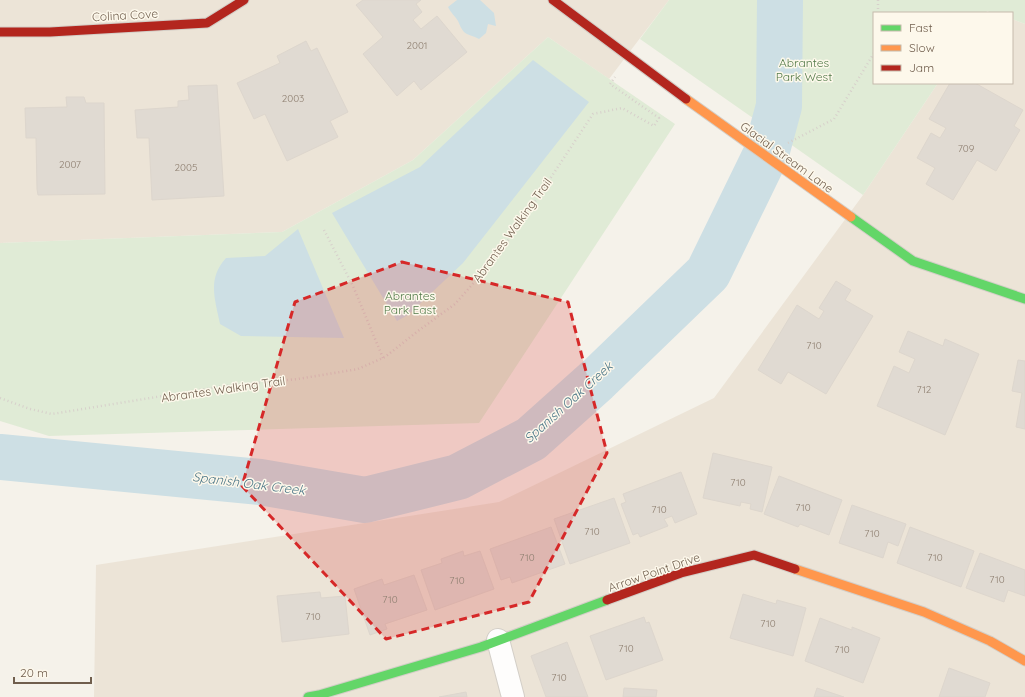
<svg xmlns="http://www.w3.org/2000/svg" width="1025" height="697" font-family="Quicksand,sans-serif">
	<rect width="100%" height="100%" fill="#f5f2ea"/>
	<path fill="#ece4d7" d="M0,0h669l-60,79 -61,-42 -135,123 -131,72 -282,11z
		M1012,19l13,5v673h-931l2,-132 403,-63 215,-104 149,-203 75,-112h74z"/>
	<path fill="#e0ebd6" d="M669,0h356v24l-13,-5v-6h-20l-5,-2 -1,2h-112v70h64l-75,112 -223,-156z
		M548,37l127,87 -196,299 -430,13 -49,-15v-178l282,-11 131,-72z"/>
	<path fill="#cddfe4" d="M457,0h23l14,13 2,13 -8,-2 -2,9 -7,6c-5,-3 -12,-4 -15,-7 -3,-3 -4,-7 -6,-11 -3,-5 -7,-8 -10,-14z
		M533,60l56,42 -126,161 -55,52 -11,6 -65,-108 88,-46z
		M298,229l46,109 -103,-2 -21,-12c-5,-25 -13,-45 6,-66l39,-2z"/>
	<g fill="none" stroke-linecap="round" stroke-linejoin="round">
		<path stroke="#cddfe4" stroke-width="46" d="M0,457l260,25 105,18 93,-23 73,-38 66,-59 111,-107 58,-119 13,-48 1,-106"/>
	</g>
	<path fill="#e0dad2" stroke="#ddd6cd" d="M363,0h58l-5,4 6,8 -9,8 8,9 16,-13 30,36 -46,38 -7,-9 -17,15 -34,-42 20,-17 -27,-32z
		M306,41l5,10 6,-3 31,64 -18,9 8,16 -51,24 -22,-47 -11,5 -17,-36 43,-20 -3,-7z
		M950,83h25l48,27 -9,16 6,4 -24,41 -19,-11 -24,40 -27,-16 9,-16 -18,-10 14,-25 9,5 6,-10 -17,-9z
		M217,85l7,111 -72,4 -3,-62h-12l-2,-28 43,-3v-6l11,-1 -1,-14z
		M66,97h18l2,6h18l1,91 -67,1 -1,-6 -1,-51h-10l-1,-30 42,-1z
		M836,281l15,9 -6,10 28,16 -47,78 -38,-22 -7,12 -23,-14 39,-65 22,14 5,-8 -5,-3z
		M908,331l35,15 2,-7 34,15 -34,81 -68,-29 17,-40 15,7 6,-14 -16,-7z
		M1018,360l7,1v68l-9,-2 6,-34 -10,-2z
		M713,453l59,14 -10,45 -12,-3 1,-5 -10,-2 -1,4 -37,-8z
		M681,472l16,42 -22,9 -3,-7 -8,3 4,7 -28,11 -2,-4 -5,2 -12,-31 5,-2 -3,-8z
		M779,476l63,24 -13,35 -29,-11 -2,3 -34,-13z
		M614,498l16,45 -60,21 -16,-45z
		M852,505l54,19 -8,22 -10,-4 -5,16 -44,-15z
		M551,527l14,37 -53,19 -2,-6 -9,3 -11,-31z
		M910,527l64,24 -13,36 -64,-24z
		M463,551l1,5 16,-5 14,38 -59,21 -14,-40 21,-7 -1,-4z
		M980,553l45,17v26l-17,-6 -4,12 -38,-14z
		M414,575l13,35 -42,14 2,5 -17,6 -16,-46 28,-10 2,6z
		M320,592l1,6 24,-2 4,38 -67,8 -5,-46z
		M743,594l33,10 1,-4 29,8 -13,48 -63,-18z
		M644,617l2,6 3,-1 14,38 -57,20 -16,-44z
		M820,618l32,12v-3l28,11 -17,45 -58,-22z
		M567,642l21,55h-42l-15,-41z
		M949,668l41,15 -5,14h-46z
		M624,688l33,2 -1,7h-33z
		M817,688l27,9h-30z
		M466,692l1,5h-28z"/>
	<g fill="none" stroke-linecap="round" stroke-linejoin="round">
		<g stroke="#d3cec7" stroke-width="24">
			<path id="street" d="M498,640l15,57"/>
		</g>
		<g stroke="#d3cec7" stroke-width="11">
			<path id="fast" d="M851,217l62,44 112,38
				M308,697l11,-2 162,-48 126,-47"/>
		</g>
		<g stroke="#d3cec7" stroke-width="11">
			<path id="slow" d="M686,99l165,118
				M795,569l129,43 66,29 35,20"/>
		</g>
		<g stroke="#d3cec7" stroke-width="11">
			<path id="jam" d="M553,0l133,99
				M0,32h50l157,-9 37,-23
				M607,600l74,-27 73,-18 41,14"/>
		</g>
		<path stroke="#d7d0cb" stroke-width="2.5" stroke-dasharray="1 3" stroke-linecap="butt" d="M878,0v13
			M788,143l46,-24 40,-66
			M324,230l29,56 30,72
			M0,398l30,11 22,5 172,-28 74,-7 60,-10 27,-12 33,-26 37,-27 38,-43 33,-46 67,-101 29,-6 32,18 5,-8 -49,-34 5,-7"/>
		<use href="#street" stroke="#fefdfc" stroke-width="22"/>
		<use href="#fast" stroke="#63d668" stroke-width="9"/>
		<use href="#slow" stroke="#ff974d" stroke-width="9"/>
		<use href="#jam" stroke="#b3261e" stroke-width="9"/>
	</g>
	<path fill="#d62828" fill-opacity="0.2" stroke="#d62828" stroke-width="3" stroke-dasharray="8 5" stroke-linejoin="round" d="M402,262l166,40 39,151 -78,149 -143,37 -144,-153 53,-184z"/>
	<g text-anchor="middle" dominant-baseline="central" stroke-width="3" stroke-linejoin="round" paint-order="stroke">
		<g font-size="10" fill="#8e7f70">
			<text x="417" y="45">2001</text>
			<text x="293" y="98">2003</text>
			<text x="966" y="148">709</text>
			<text x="70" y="164">2007</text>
			<text x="186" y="167">2005</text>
			<text x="814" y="345">710</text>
			<text x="924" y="389">712</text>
			<text x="738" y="482">710</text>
			<text x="803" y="507">710</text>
			<text x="659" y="509">710</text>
			<text x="592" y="531">710</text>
			<text x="872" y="533">710</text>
			<text x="527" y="557">710</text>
			<text x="935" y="557">710</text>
			<text x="997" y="579">710</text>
			<text x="457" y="580">710</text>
			<text x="390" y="599">710</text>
			<text x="313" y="616">710</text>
			<text x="768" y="623">710</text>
			<text x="626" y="648">710</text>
			<text x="842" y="649">710</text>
			<text x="559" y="677">710</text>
		</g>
		<g font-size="12" fill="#705e4d" stroke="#fdf8eb">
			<text transform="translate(125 15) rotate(-3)">Colina Cove</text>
			<text transform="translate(787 157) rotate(36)">Glacial Stream Lane</text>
			<text transform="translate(512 230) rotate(-54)">Abrantes Walking Trail</text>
			<text transform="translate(223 389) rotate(-8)">Abrantes Walking Trail</text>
			<text transform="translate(654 572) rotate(-19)">Arrow Point Drive</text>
		</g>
		<g font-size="12" fill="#537a4a" stroke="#fdf8eb">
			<text x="804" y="62">Abrantes<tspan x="804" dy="14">Park West</tspan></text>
			<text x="410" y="295">Abrantes<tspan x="410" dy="14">Park East</tspan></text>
		</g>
		<g font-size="13" font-style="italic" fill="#4c7788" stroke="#fdf8eb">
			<text transform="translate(568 402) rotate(-42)">Spanish Oak Creek</text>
			<text transform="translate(249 483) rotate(7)">Spanish Oak Creek</text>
		</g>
	</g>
	<rect x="873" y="12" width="140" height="72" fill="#fdf8eb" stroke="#c5baac"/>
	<rect x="881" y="25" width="20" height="6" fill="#63d668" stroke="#c5baac"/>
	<text x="909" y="32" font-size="12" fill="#705e4d">Fast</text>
	<rect x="881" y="45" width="20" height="6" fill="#ff974d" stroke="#c5baac"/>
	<text x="909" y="52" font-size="12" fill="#705e4d">Slow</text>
	<rect x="881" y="65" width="20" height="6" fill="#b3261e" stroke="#c5baac"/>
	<text x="909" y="72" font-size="12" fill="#705e4d">Jam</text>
	<path d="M14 677v6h77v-6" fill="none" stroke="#705e4d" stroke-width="2"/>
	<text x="20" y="677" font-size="12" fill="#705e4d" stroke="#fdf8eb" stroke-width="3" paint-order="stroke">20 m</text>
</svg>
